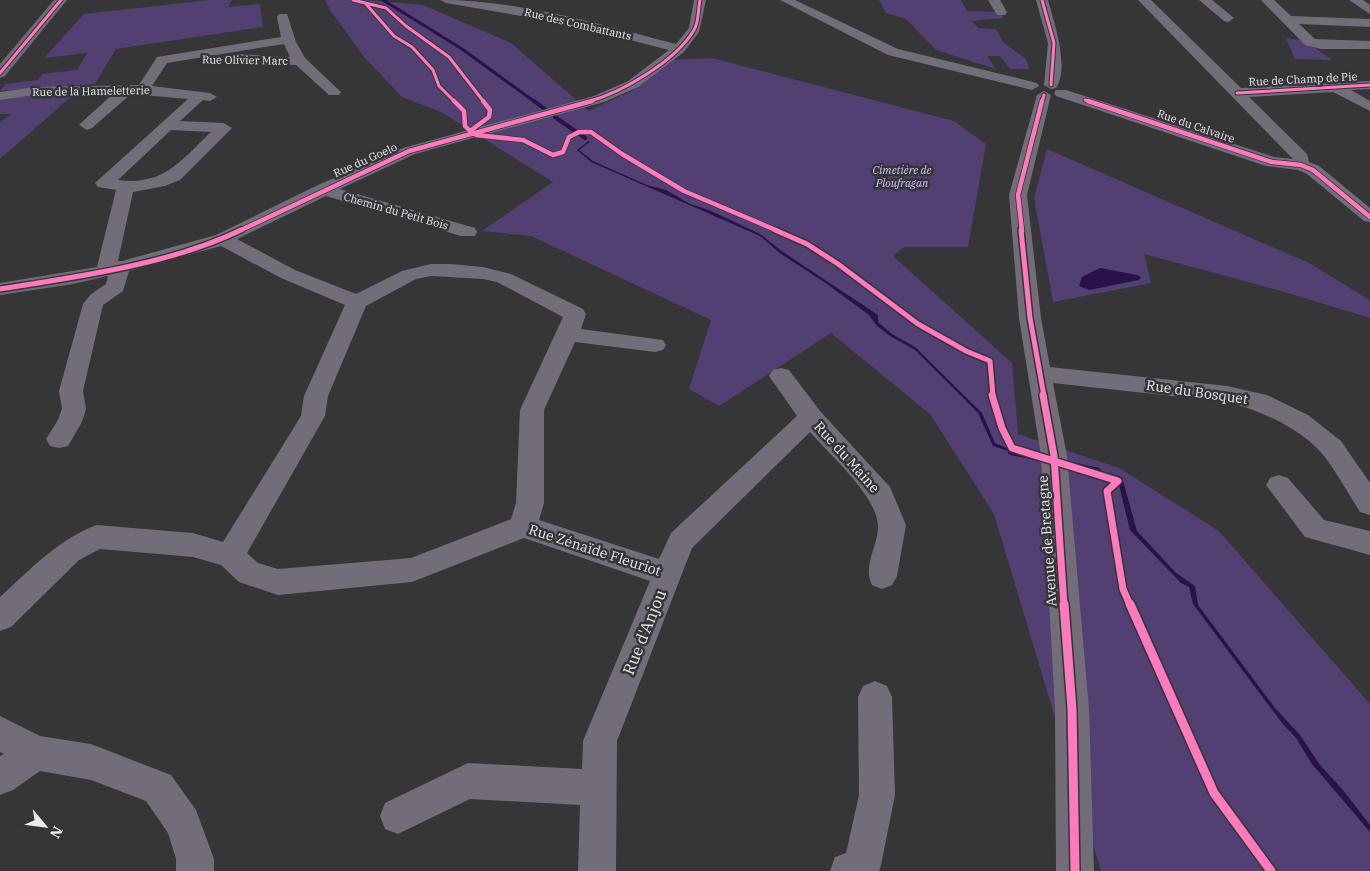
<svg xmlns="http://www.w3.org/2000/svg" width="1370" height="871" font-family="'IBM Plex Serif',serif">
	<rect width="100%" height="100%" fill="#363537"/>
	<path fill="#514071" d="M210,0h22l-4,7 32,-3 3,23 -147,22 -21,35 -95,7 5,-7 33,-4 4,-6 35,-4 10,-17 -43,5 40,-44z
		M325,0h42l56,5 88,38 78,68 42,-20 40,-31 41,-2 242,63 32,23 -18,103h-64l-11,9 119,107 6,71 101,34 100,63 151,173v167h-269l-107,-357 -64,-100 -99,-81 -112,73 -30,-17 22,-69 -180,-84 -49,-5 71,-49 -112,-70 -39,-15 -37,-39 -35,-48z
		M879,0h82l6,11 34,1 2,6 -31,3 6,7 18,1 7,13 23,17 3,10h-19l-10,-13h-13l9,13 -60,-19 -30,-31 -20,-6z
		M1286,38l20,3 26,19 -37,-1z
		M34,95h39l-73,64v-37l12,-8h-12v-14z
		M1047,149l262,114 61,37v18l-92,-28 -134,-36 7,29 -98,19 -19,-104z"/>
	<path fill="#291249" d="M585,138h1l4,4 -11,8 14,11 54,24 19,5 24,14 19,6 51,24 23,18 95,63v7l14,12 23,13 67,66 13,30 16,7v2l-18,-6 -15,-33 -63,-63 -25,-14 -13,-10 -8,-11 -45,-33 -43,-28 -21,-18 -169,-74 -14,-12 12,-9z
		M1100,268l37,7 4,2 -2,3 -50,10 -10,-4 3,-9z
		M1098,471l24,6 15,54 39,42 19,13 3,19 77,103 25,27 20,30 23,25 27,35v7l-58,-68 -16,-26 -14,-15 -89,-119 -4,-17 -8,-4 -51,-53 -12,-49 -20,-7z"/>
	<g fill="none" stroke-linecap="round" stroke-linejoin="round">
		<path stroke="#291249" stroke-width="3" d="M383,0l79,49 73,53"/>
		<path stroke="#291249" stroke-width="4" d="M534,101l12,9
			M555,117l20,14
			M581,135l4,3"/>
		<path stroke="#291249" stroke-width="6" d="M1011,452l25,5
			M1072,465l26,6"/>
		<path fill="#726d79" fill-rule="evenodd" d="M440,0c80,0 159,24 236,44l13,-16 5,-28h12l-7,32 -15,20 -46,35 -34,15 -189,52 -75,35 135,39 2,4 -2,4h-14l-135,-40 -89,43 58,31 61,24 46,-23 29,-7h20l32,3 28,7 72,35 3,5 -5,15 82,11 3,5 -3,5 -8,2 -80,-10 -31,68v93l-5,17 120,39 12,-26 126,-117 -28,-40 4,-6 8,-2 8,2 31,41 70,76 16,38 -9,51 -5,9 -10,4 -10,-4c-10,-20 7,-40 6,-60 -2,-30 -48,-70 -68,-93l-118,116 -75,193 -1,130h-38l2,-66 -110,-6 -72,35 -13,-5 -5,-13 5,-13 83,-40 114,6 1,-28 67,-160 -126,-43 -112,44 -134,13 -39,-13 -18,-17 -28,-8 -93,-8 -21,11 -68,67 -11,4v-34c30,-27 58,-58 97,-72l96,8 30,9 78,-126 3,-20 41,-91 -64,-27 -60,-32 -92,25 -6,20 -20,14 -20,86 3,18 -4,13 -14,24 -9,2 -9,-2 -4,-7 12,-19 4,-11 -3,-18 24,-87 8,-10 15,-10 2,-8 -35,8 -73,11v-12l97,-16 19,-77 -18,-3 -3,-4 93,-84 -57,-5 -39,34 -5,2 -8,-5 3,-3 31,-28 -78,1 -35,5v-8l35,-5 104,-2 18,-28 124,-20 -4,-20 2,-3h8l9,28 9,16 36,34 -2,3h-10l-33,-30 -59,-3 -7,-4 7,-4 53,3 -6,-13 -117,19 -15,23 58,7 7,4 -7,4 -7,-1 -23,21 44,2 8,5 -52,52 -15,6 -32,6 -15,69h4l94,-26 102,-50 85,-37 191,-52 34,-15 41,-31 -102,-26 -121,-21zM171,130l40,2c-31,29 -47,54 -93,48zM431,276l52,3 14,3 66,35 -43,93 -4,93 -5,16 -100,39 -133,11 -20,-6 -11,-10 78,-137 3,-20 38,-90 50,-27z
			M780,0h15l103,49 139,34 2,3 -7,4 -144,-35z
			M988,0h12l7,12 -2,3h-8z
			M1036,0h12c6,22 22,68 8,88l-5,1 -7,-4 4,-42z
			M1138,0h13l90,88 129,-7v8l-19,1 19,11v10l-37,-19 -84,5 58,57 2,8 10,4 51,42v14l-6,-1 -57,-47 -9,-4 -32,-4 -210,-70 -2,-3 2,-3h10l208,67 19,2z
			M1199,0h13l22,18 -6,4 -4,-1z
			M1261,0h13l17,16 79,3v8l-71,-3 16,15 55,2v8h-49l-16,-4z
			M1349,0h14l7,5v9z
			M1044,91l7,4 -24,100 14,123 9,49 177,19 40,9 41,20 33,26 29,42v32l-10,-3c-12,-19 -23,-39 -36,-56 -21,-27 -64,-46 -97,-54l-174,-19 14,73 22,253 5,162h-38l-1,-162 -14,-253 -22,-138 -10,-123 28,-100z
			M1279,475l9,3 36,42 46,11v24l-65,-18 -39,-52 4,-7z
			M875,681l12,5 5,11 3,98 -14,70 -2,6h-49l5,-14 11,-4 13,-58 -1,-98 5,-11z
			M0,716l40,20 51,8 80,31 25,35 18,49v12h-38v-12l-8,-26 -22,-32 -55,-21 -51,-9 -27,19 -13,5v-39l4,-2 -4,-2z"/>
		<path fill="#706c78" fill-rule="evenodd" d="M54,0h13l-62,76 -5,2v-14z"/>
		<g stroke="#353438" stroke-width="5">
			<path id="cycleway-far4" d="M353,0l33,8 20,18 43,31 35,45
				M1042,0l12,43 -3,42
				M366,4l28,32 18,11 21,23 6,16 16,16
				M0,73l61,-73
				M1237,93l133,-8
				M1085,100l7,2
				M587,102c34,-9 89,-41 107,-72 5,-8 4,-21 6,-30
				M1042,102l2,-7"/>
		</g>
		<g stroke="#353438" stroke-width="6">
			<path id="cycleway-far3" d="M454,101l10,10 1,15 5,5
				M483,101l7,9 -1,7 -19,14 6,4 47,5 30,15 10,-3 6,-15 10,-5h12l31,22 62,37 94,40
				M1088,101l184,61 29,3 12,5 57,47
				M239,231l170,-80 183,-50
				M1022,231l-4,-36 24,-94"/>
		</g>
		<g stroke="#353438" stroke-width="8">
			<path id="cycleway-far2" d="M775,230l32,14 31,20 80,60 48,27 24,10 3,35
				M1021,230l9,88 14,78
				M0,289c77,-12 171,-25 241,-59"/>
		</g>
		<g stroke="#353438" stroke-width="10">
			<path id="cycleway-far1" d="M992,395l10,33 10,20 106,33 -11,10 16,98 7,16
				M1043,395l11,61 10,149"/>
		</g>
		<g stroke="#353438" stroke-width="12">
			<path id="cycleway" d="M1064,604l8,105 3,162
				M1130,604l84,189 57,78"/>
		</g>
		<use href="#cycleway-far4" stroke="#fd7abc" stroke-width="3"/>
		<use href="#cycleway-far3" stroke="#fd7abc" stroke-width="4.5"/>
		<use href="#cycleway-far2" stroke="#fd7abc" stroke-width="5"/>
		<use href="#cycleway-far1" stroke="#fd7abc" stroke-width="7"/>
		<use href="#cycleway" stroke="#fd7abc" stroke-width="9"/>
	</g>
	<g text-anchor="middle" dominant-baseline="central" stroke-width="5" stroke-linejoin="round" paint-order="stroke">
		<g font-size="11" fill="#ececef" stroke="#353438">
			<text transform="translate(578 24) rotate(13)">Rue des Combattants</text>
			<text transform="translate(245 60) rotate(1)">Rue Olivier Marc</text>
			<text transform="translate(1303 79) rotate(-3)">Rue de Champ de Pie</text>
			<text transform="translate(91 91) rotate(-1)">Rue de la Hameletterie</text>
			<text transform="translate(1196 126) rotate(19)">Rue du Calvaire</text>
			<text transform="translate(365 160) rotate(-24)">Rue du Goelo</text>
			<text transform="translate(396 211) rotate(16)">Chemin du Petit Bois</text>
		</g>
		<g font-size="11" font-style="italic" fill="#d5c4fe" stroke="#353438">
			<text x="902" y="170">Cimetière de<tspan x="902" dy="13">Ploufragan</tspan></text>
		</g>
		<g font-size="14" fill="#ececef" stroke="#353438">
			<text transform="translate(1197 392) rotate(8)">Rue du Bosquet</text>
			<text transform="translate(847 457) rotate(48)">Rue du Maine</text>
			<text transform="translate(1047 541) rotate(-94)">Avenue de Bretagne</text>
			<text transform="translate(595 550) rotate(18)">Rue Zénaïde Fleuriot</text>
		</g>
		<g font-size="16" fill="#ececef" stroke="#353438">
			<text transform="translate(644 632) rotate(-68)">Rue d'Anjou</text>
		</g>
	</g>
	<g transform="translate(45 826) rotate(119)" stroke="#353438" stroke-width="4" paint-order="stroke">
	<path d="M0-4L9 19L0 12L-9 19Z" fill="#ececef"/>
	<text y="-8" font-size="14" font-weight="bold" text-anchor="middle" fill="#ececef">N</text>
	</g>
</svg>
